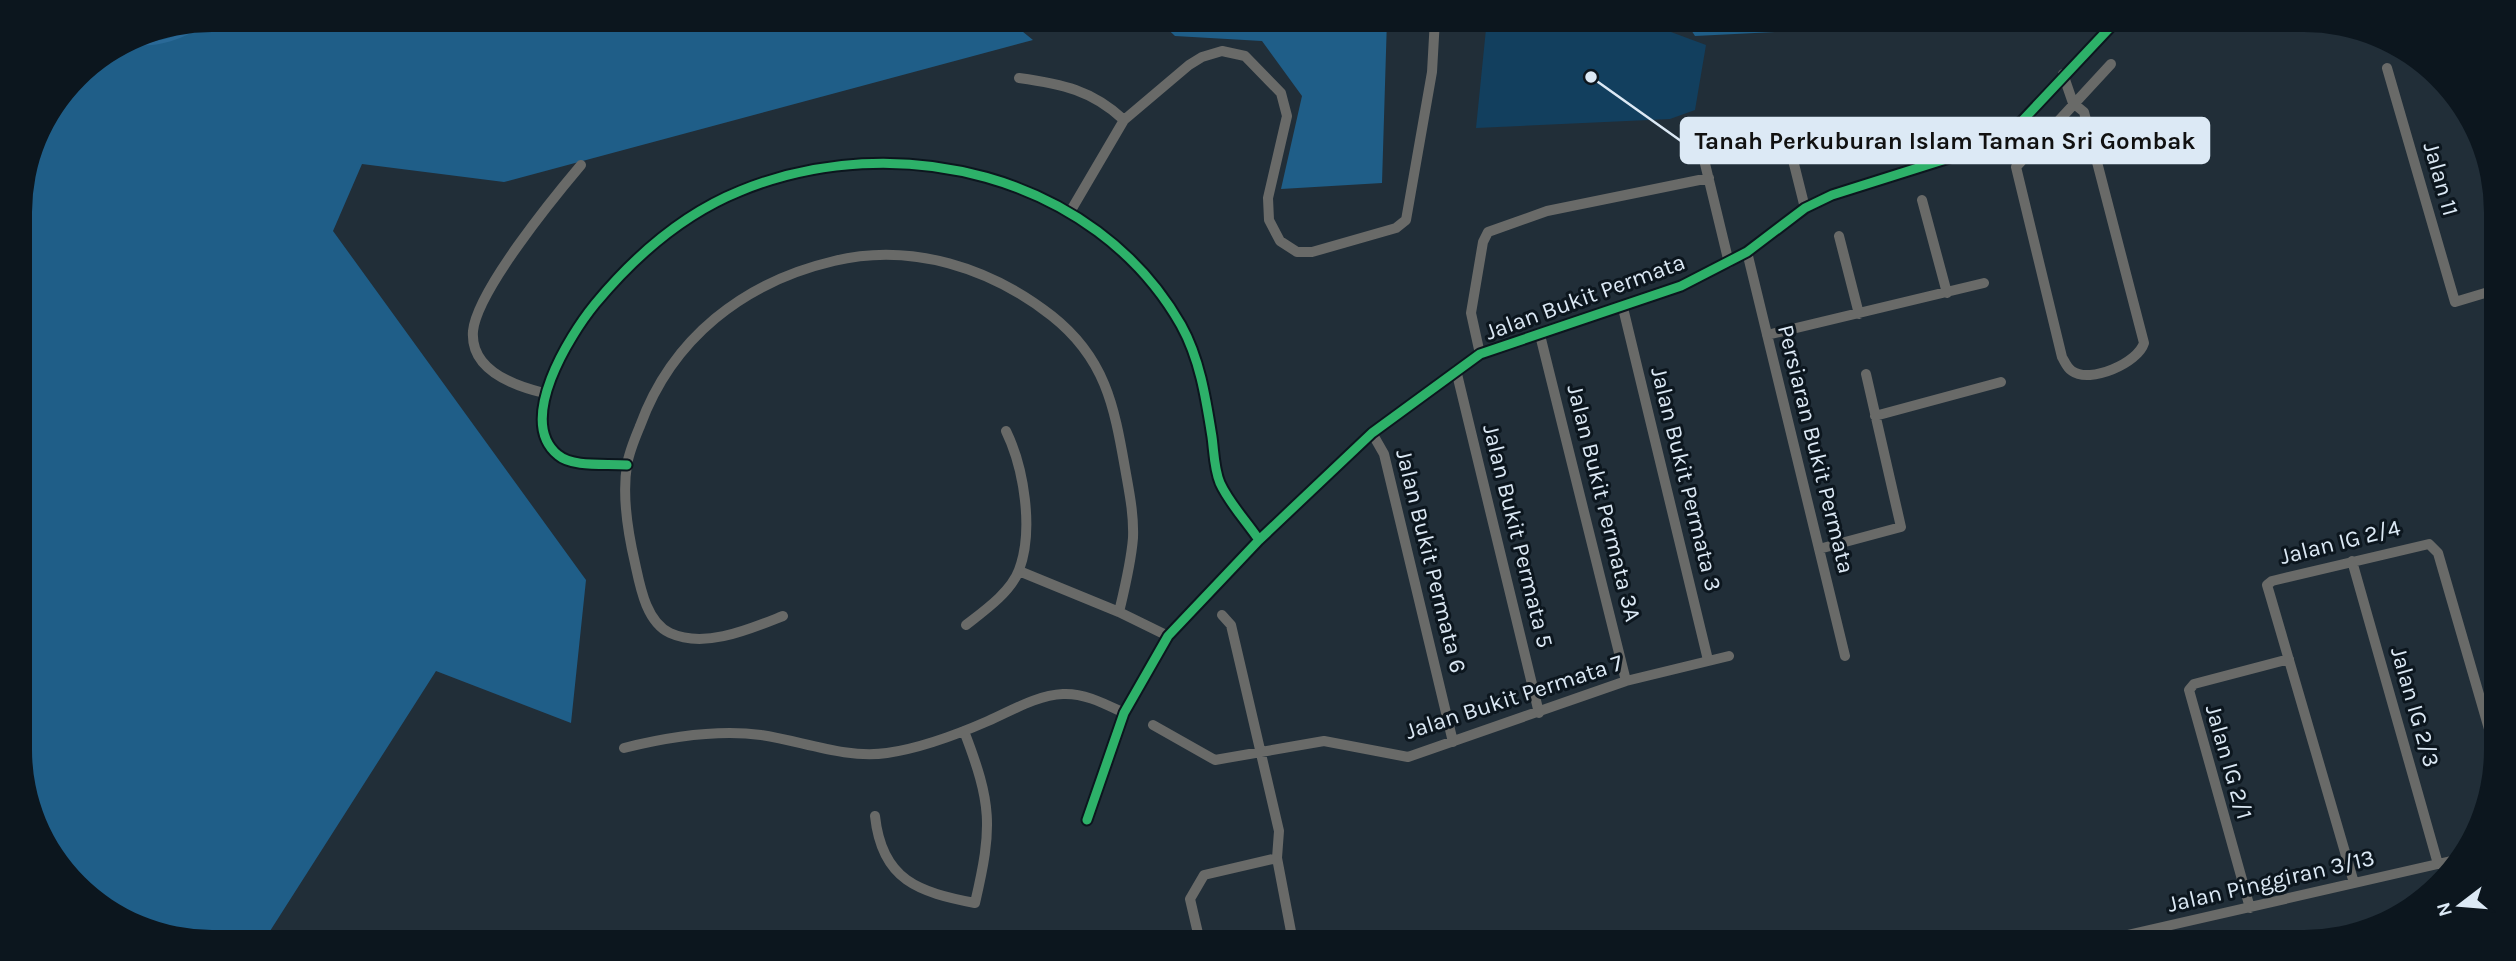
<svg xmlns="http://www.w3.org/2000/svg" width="2516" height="961" font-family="Karla,sans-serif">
	<rect width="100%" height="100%" fill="#212e38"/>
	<path fill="#123f5e" d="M1487,19h173l11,13 35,13 -11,65 -25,9 -194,9z"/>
	<path fill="#1f5e88" d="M211,19h796l26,21 -529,142 -142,-18 -29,67 253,349 -15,143 -135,-52 -173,271h-52l-62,-11 -82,-55 -44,-89 -3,-589 19,-71 45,-60 54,-33z
		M1157,19h230l-5,164 -101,6 21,-93 -40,-55 -87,-5z
		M1684,19h397l-17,9 -226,1 -143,7z"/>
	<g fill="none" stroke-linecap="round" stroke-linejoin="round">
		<path stroke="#2a6997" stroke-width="3.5" d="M124,42c34,6 60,-5 88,-23"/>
		<path stroke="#696a68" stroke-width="10" d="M2387,68l68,234 40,-12
			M2063,74l10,29 11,9 60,231c-6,20 -54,41 -72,28 -5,-3 -7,-9 -10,-14l-46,-190 95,-103
			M1019,78c43,6 73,12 105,42
			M1786,132l19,76
			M1700,143l29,120
			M1922,200l25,93
			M1070,212l54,-92 65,-55 13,-8 20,-6 23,5 36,37 6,23 -19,82 1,22 11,21 17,11h15l84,-24 10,-8 26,-148 3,-53
			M1839,236l20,78
			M1747,252l98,404
			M1623,308l85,352
			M1540,335l86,346
			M1767,335l217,-52
			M1480,354l-9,-41 12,-71 5,-10 59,-21 162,-33
			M1456,370l83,343
			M544,393c-29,-7 -74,-23 -71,-62 4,-40 81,-134 108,-166
			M1875,416l126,-34
			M1372,433l12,21 69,288
			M627,465c-19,-2 -54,3 -69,-10 -42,-34 11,-119 37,-151 39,-47 88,-90 145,-113 155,-64 355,-17 441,134 19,34 25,74 31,112 2,14 2,32 8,46 9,20 27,39 39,57
			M1819,549l82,-22 -35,-153
			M2352,561l86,303
			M1019,571l100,41 49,24
			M1222,615l9,10 48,206 -2,27 16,84
			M783,616c-33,13 -78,33 -113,17 -24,-11 -30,-47 -35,-70 -7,-30 -13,-68 -8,-98 2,-13 8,-27 13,-39 32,-88 104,-144 194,-165 77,-19 157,7 218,55 53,42 62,89 73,152 4,23 9,46 8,70 -2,25 -8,49 -14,74
			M966,625c18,-14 45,-33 53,-55 15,-40 5,-102 -13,-139
			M1153,725l62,35 109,-19 84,16 218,-76 103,-25
			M624,748c44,-11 91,-19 137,-13 41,6 84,24 126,18 35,-5 69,-18 101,-32 23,-10 49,-26 75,-27 22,-1 42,10 61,19
			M875,816c7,65 44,76 100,87 18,-77 17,-99 -11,-172
			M1087,820l37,-107 44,-77 91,-96 113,-107 108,-79 201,-68 66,-34 58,-44 27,-13 149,-47 41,-27 96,-102
			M2354,883l-84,-288 -3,-10 5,-4 157,-37 9,9 58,200
			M2250,908l-61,-218 5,-6 95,-25
			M2101,941l350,-80
			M1200,942l-10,-43 14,-24 73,-17"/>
		<g stroke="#0c161e" stroke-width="13">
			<path id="cycleway" d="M627,465c-19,-2 -54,3 -69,-10 -42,-34 11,-119 37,-151 39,-47 88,-90 145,-113 155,-64 355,-17 441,134 19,34 25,74 31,112 2,14 2,32 8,46 9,20 27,39 39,57
				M1087,820l37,-107 44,-77 91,-96 113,-107 108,-79 201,-68 66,-34 58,-44 27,-13 149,-47 41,-27 96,-102"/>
		</g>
		<use href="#cycleway" stroke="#2db169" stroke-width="9"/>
	</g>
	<g text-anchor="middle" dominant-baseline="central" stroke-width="6" stroke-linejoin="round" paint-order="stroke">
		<g font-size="23" fill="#dce9f5" stroke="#0c161e">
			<text transform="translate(2441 179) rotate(74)">Jalan 11</text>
			<text transform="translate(1585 297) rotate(-20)">Jalan Bukit Permata</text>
			<text transform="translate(1816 449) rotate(76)">Persiaran Bukit Permata</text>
			<text transform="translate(1686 479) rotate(76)">Jalan Bukit Permata 3</text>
			<text transform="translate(1604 503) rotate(76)">Jalan Bukit Permata 3A</text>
			<text transform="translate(1518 536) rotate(76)">Jalan Bukit Permata 5</text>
			<text transform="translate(2340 542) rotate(-14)">Jalan IG 2/4</text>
			<text transform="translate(1431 561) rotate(76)">Jalan Bukit Permata 6</text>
			<text transform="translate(1514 697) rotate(-18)">Jalan Bukit Permata 7</text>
			<text transform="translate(2415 707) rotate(74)">Jalan IG 2/3</text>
			<text transform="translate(2229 762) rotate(74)">Jalan IG 2/1</text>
			<text transform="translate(2271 881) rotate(-13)">Jalan Pinggiran 3/13</text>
		</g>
	</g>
	<path d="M0 0H2516V961H0ZM212 32H2304A180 180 0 0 1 2484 212V750A180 180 0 0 1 2304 930H212A180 180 0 0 1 32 750V212A180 180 0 0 1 212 32Z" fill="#0c161e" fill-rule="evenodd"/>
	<path fill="none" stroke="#dce9f5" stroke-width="2.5" d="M1591 77L1681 141"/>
	<circle fill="#dce9f5" stroke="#0c161e" stroke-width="2.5" cx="1591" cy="77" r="7"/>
	<rect fill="#dce9f5" stroke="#dce9f5" stroke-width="2.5" x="1681" y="118" width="528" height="45" rx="7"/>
	<g font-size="24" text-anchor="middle" font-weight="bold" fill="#111">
		<text x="1945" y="149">Tanah Perkuburan Islam Taman Sri Gombak</text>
	</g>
	<g transform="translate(2460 905) rotate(254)" stroke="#0c161e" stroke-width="5" paint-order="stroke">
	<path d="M0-5L12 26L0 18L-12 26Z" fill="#dce9f5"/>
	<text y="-10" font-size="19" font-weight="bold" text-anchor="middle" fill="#dce9f5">N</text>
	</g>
</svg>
